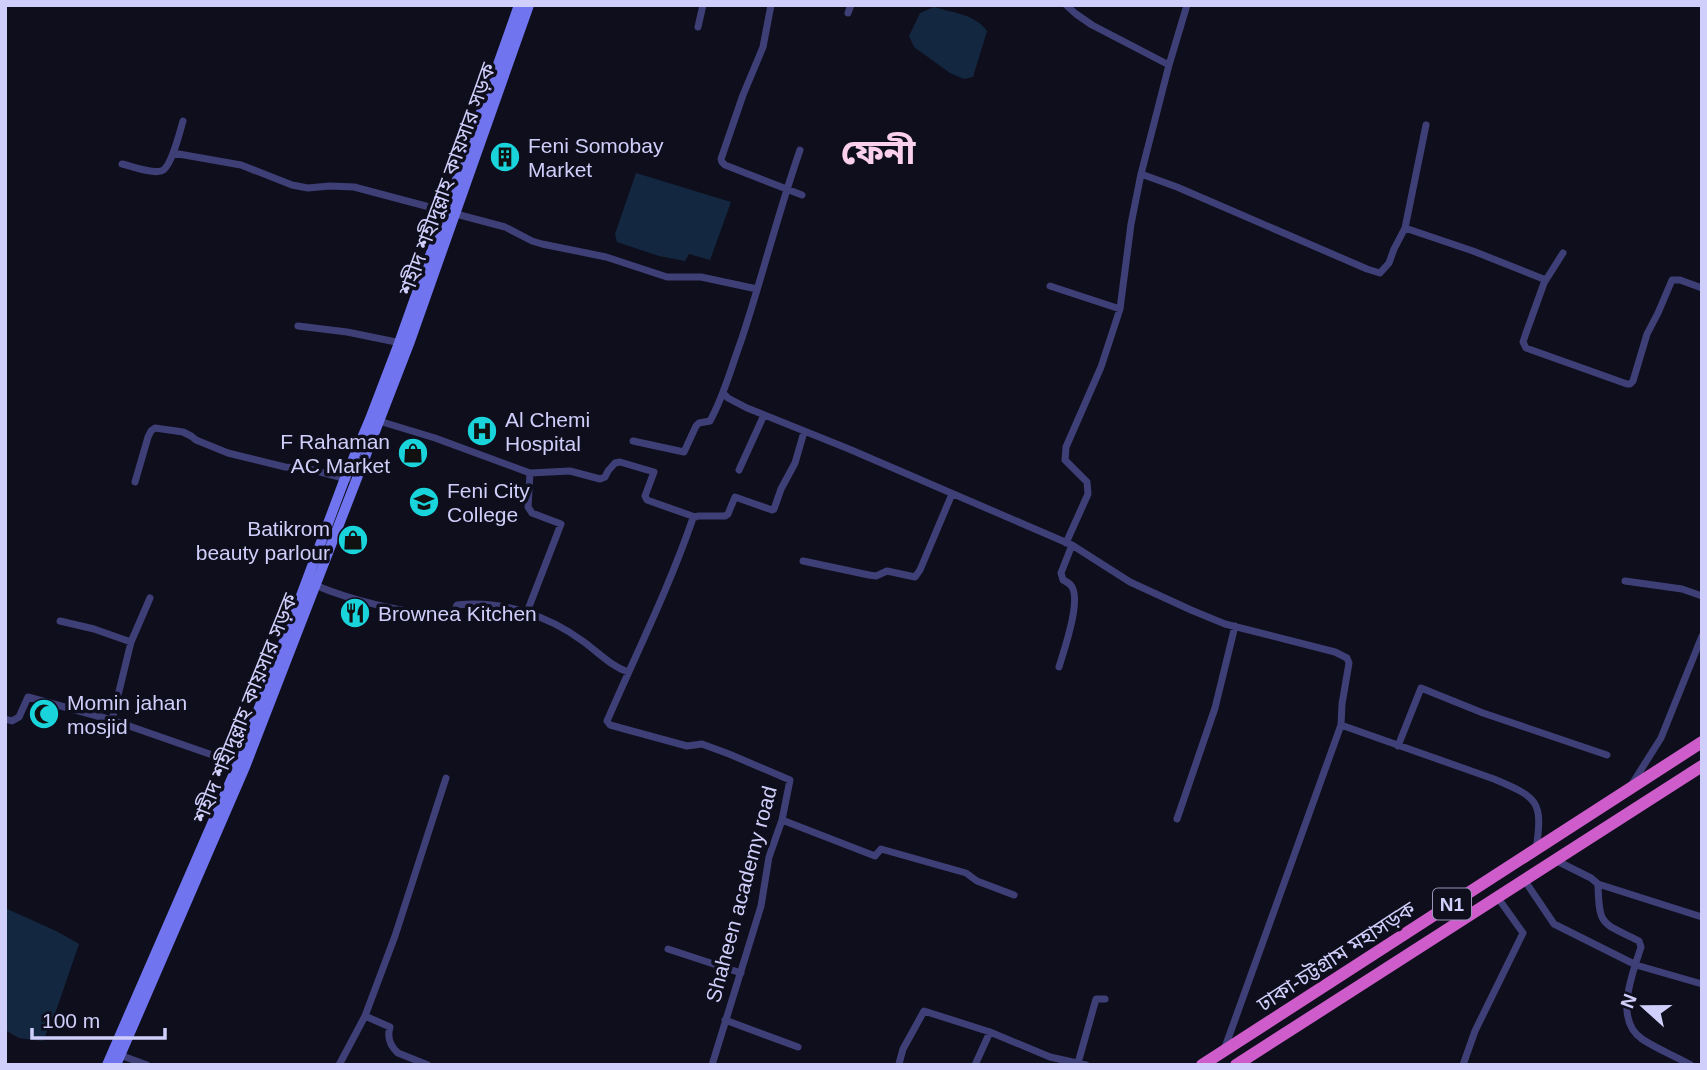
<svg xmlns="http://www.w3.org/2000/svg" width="1707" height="1070" font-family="Helvetica,'Noto Sans Bengali',sans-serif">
	<rect width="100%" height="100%" fill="#0f0e1c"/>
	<path fill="#132840" d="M934,7c19,6 41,7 53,24l-14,46 -9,2 -14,-6 -36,-26 -5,-11 11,-23z
		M636,173l95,29 -21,58 -21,-6 -4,7 -26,-5 -42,-14 -2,-8z
		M5,908l51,23 23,13 -22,64 -14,33 -24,-3 -14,-8z"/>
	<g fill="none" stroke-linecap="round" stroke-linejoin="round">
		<path stroke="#3e3f76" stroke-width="7" d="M771,5l-8,42 -20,48 -22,64 1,3 3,3 77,30
			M1066,5l10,9 16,11 77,40
			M848,13l3,-8
			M698,27l5,-22
			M173,153l68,12 51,20 16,3 22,-2 24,1 151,40 27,14 10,3 64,13 61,20h34l56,12
			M122,164c9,2 30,10 39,7 10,-2 19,-40 22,-50
			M1141,174l36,13 190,82 13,4 9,-10 5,-14 11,-21 21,-103
			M1405,228l68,23 73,29
			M1563,253l-19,30 -18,50 -3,9 3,6 101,36h3l3,-3 14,-47 11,-21 14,-33h8l22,8
			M1050,286l70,23
			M298,326l49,6 54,11
			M723,393l5,5 19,10 102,41 223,96 58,37 61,28 34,14 110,28 12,6 2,5 -7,41 -1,21 -117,325
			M379,421l56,17 95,35 -2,34 4,6 29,11 -34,88
			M633,441l51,11 12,-26 3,-3 11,-2c14,-25 21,-53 31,-80 21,-63 37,-128 59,-191
			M739,470l25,-55
			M530,473l40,-2 30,8 5,-2 3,-6 7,-8 5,-1 34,10 -9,24 2,4 48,17
			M135,482l13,-45 3,-6 4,-3 28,4 8,4 5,4 32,13 57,14 24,2 38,10
			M1066,543l22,-49 -1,-12 -22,-22 1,-13 35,-80 19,-58 11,-85 10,-50 28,-109 18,-60
			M803,561l66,14 7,1 11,-5 28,6 5,-7 32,-76
			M1625,581l57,8 20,7
			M315,585c44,19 90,26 136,34l6,-14c44,-5 91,10 127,37 15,11 27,24 44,30
			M60,621l34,8 37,13
			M1059,667c5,-17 22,-65 13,-80 -2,-4 -5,-5 -9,-7l-2,-7 11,-28
			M5,719l7,2 7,-4 9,-20 84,23 129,45
			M112,720l19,-78 19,-44
			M1341,725l153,54c45,19 49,22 42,71
			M1398,746l23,-58 62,25 124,42
			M1632,784l29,-46 41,-102
			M1177,819l38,-111 20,-82
			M782,820l93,36 6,-7 85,24 11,8 37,14
			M1555,860l36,18 7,6c1,44 4,38 41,57l2,6c-8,26 -28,72 1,92 15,10 33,17 49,26
			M1525,881l29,43 82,41 66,19
			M1598,884l104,33
			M668,949l73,24
			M365,1016l25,11c-3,10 0,19 8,26l30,12
			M725,1020l73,27
			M120,1055l27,10
			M1078,1063l18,-64h9
			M899,1064l4,-15 21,-38 66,21 60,25 36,8
			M339,1065l26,-49 30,-80 51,-158
			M712,1065l49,-159 8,-49 13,-37 8,-40 -61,-26 -27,-10 -15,2 -77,-21 -3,-4c29,-67 62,-133 86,-203l5,-2h27l3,-2 7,-17 37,13 2,-1 7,-20 14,-26 9,-31
			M975,1065l15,-33
			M1463,1065l12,-34 48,-98 -25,-35"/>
		<path stroke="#7075ef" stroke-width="10" d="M107,1065l131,-301 107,-286 25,-59 29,-76 120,-338
			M116,1065l129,-298 164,-423 120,-339"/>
		<path stroke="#ce5cca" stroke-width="12" d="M1202,1065l500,-323
			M1236,1065c156,-99 310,-200 466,-299"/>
	</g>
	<defs>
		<g id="building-disc" transform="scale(1.575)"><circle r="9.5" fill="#19d4db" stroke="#0f0e1c"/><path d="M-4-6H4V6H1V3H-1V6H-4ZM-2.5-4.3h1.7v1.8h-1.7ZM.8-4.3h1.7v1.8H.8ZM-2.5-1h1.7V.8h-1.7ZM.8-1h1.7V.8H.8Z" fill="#111"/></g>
		<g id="hospital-disc" transform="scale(1.575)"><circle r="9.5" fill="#19d4db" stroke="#0f0e1c"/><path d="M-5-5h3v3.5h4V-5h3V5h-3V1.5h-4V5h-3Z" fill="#111"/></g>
		<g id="shop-disc" transform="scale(1.575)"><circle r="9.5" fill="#19d4db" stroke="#0f0e1c"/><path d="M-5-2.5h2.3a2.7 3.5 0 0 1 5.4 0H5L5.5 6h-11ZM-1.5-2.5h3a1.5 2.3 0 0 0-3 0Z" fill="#111"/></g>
		<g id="university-disc" transform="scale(1.575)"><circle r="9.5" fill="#19d4db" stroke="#0f0e1c"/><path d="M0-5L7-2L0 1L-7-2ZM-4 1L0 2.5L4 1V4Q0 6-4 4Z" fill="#111"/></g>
		<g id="restaurant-disc" transform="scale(1.575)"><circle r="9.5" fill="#19d4db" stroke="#0f0e1c"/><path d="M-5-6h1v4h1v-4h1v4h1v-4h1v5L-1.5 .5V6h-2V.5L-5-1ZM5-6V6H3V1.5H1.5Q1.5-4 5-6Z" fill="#111"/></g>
		<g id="mosque-disc" transform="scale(1.575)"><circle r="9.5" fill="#19d4db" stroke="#0f0e1c"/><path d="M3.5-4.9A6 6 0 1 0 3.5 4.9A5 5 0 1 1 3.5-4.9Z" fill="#111"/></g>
	</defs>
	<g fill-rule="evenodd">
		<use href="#building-disc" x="505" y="157"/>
		<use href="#hospital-disc" x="482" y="431"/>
		<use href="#shop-disc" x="413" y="453"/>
		<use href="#university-disc" x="424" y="502"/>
		<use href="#shop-disc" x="353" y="540"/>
		<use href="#restaurant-disc" x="355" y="613"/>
		<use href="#mosque-disc" x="44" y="714"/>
	</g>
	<g text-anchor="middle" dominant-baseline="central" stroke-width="7" stroke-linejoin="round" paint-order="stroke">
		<rect fill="#0f0e1c" stroke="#9694b7" stroke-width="2" x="1433" y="888.5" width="38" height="31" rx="5"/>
		<g font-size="19" font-weight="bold" fill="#d0cefa">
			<text x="1452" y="904">N1</text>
		</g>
		<g font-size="21" fill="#d0cefa" stroke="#0f0e1c" text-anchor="start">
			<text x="528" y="145">Feni Somobay<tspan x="528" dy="24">Market</tspan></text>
			<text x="505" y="419">Al Chemi<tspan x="505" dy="24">Hospital</tspan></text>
			<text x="390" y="441" text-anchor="end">F Rahaman<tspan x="390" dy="24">AC Market</tspan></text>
			<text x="447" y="490">Feni City<tspan x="447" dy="24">College</tspan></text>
			<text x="330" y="528" text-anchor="end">Batikrom<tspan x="330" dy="24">beauty parlour</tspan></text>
			<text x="378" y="613">Brownea Kitchen</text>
			<text x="67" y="702">Momin jahan<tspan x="67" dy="24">mosjid</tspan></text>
		</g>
		<g font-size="21" fill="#d0cefa" stroke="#0f0e1c">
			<text transform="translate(447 179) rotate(-70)">শহীদ শহীদুল্লাহ কায়সার সড়ক</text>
			<text transform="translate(245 708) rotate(-68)">শহীদ শহীদুল্লাহ কায়সার সড়ক</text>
			<text transform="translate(741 894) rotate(-75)">Shaheen academy road</text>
			<text transform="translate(1336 956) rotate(-33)">ঢাকা-চট্টগ্রাম মহাসড়ক</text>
		</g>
		<g font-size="35" font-weight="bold" fill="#fad0ed" stroke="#0f0e1c">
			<text x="878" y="151">ফেনী</text>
		</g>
	</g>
	<rect width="1707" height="1070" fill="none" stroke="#d0cefa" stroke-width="14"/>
	<g transform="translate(1644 1007) rotate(291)" stroke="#0f0e1c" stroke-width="5" paint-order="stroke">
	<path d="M0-5L12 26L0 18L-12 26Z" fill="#d0cefa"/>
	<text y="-10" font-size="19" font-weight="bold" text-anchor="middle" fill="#d0cefa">N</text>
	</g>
	<path d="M32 1028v10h133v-10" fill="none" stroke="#d0cefa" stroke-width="3.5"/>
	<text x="42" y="1028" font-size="21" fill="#d0cefa" stroke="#0f0e1c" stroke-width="5" paint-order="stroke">100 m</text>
</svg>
